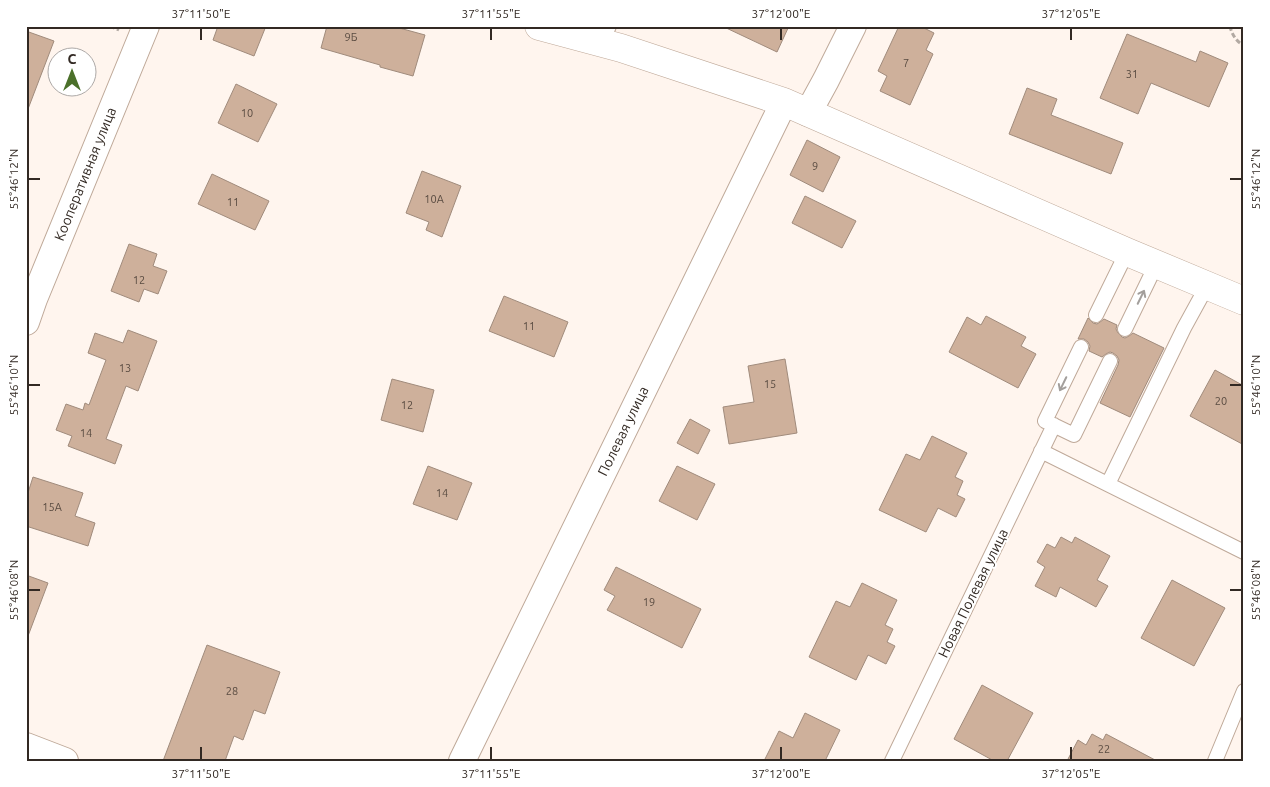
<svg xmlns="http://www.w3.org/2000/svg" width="1270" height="787" font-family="Ubuntu,sans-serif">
	<rect width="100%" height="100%" fill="#fff5ee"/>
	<path fill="#ceb09b" stroke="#a08b7c" d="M218,26h48l-12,30 -41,-16z
		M327,26h65l33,9 -12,41 -33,-9v-2l-59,-17z
		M722,26h67l-12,26z
		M899,26h21l14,7 -8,17 7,4 -23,51 -30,-14 7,-15 -9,-5z
		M26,31l28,10 -26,68h-2z
		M1127,34l69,28 4,-11 28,12 -19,44 -58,-24 -13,31 -38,-16z
		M236,84l41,20 -19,38 -40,-19z
		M1027,88l30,11 -6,16 72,28 -12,31 -102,-40z
		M807,140l33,17 -17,35 -33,-17z
		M422,171l39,15 -19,51 -16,-7 3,-8 -23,-9z
		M212,174l57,27 -14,29 -57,-26z
		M805,196l51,25 -14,27 -50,-25z
		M129,244l28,10 -4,12 14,5 -9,23 -14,-5 -5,13 -28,-11z
		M504,296l64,26 -14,35 -65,-26z
		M986,316l40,21 -5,9 15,8 -18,34 -69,-36 18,-35 14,8z
		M1088,318l5,5 4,1 3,-2 4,-3 13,6 -1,4 2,4 4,4 3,1 4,-2 4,-3 31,15 -34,69 -30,-14 18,-38 1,-5 -2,-4 -4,-3 -3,-1 -4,2 -4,3 -13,-6 1,-5 -2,-4 -4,-3h-6z
		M128,330l29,11 -19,50 -12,-5 -20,53 16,6 -7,19 -47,-18 4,-10 -16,-6 10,-26 17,6 2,-7 4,2 17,-45 -18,-7 7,-20 28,10z
		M785,359l12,74 -68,11 -6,-37 31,-5 -6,-36z
		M1215,370l29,16v59l-54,-29z
		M392,379l42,11 -11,42 -42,-12z
		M690,419l20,11 -12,24 -21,-11z
		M932,436l35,17 -12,24 8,4 -6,14 8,4 -9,18 -18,-9 -12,24 -47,-22 27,-56 14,6z
		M428,466l44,17 -15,37 -44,-16z
		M677,466l38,18 -18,36 -38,-19z
		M33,477l50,16 -8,23 20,7 -7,23 -62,-20v-27z
		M1061,537l11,6 3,-6 35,19 -13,24 11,6 -12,21 -36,-20 -4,10 -21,-11 10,-19 -8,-5 10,-18 8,4z
		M616,567l85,42 -19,39 -75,-38 8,-14 -11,-6z
		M26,575l22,8 -20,53h-2z
		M1172,580l53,28 -31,58 -53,-28z
		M862,583l35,17 -12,25 8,4 -6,13 8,4 -9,18 -18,-9 -12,25 -47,-23 27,-56 14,6z
		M207,645l73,27 -15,42 -11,-4 -11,30 -9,-4 -9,25h-62z
		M982,685l51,28 -26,48h-13l-40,-22z
		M805,713l35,17 -15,31h-61l15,-30 14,7z
		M1092,734l11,6 3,-6 51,27h-90l11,-21 8,5z"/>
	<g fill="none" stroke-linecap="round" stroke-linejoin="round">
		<g stroke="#bfa999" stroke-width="16">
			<path id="service" d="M601,43l8,-17
				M1096,315l31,-63
				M1125,329l31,-64
				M1081,347l-36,74 29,14 36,-74
				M1041,451l203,101
				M1108,484l76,-156 23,-42
				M892,761l162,-336
				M1215,761l29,-70"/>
		</g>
		<g stroke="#bfa999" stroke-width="28">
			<path id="minor" d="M808,113l18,-33 27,-54
				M26,322l8,-23 112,-273
				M26,746l39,15
				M462,761l322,-659"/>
		</g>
		<g stroke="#bfa999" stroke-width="29">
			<path id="tertiary" d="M539,26l82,22 163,54 343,150 117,49"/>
		</g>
		<path stroke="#b2a9a2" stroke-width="3" stroke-dasharray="5 2.5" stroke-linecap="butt" d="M110,26l9,4
			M1230,26c1,7 7,17 14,19"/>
		<use href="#service" stroke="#fff" stroke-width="14"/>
		<use href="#minor" stroke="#fff" stroke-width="26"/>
		<use href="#tertiary" stroke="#fff" stroke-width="28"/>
	</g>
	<defs><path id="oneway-shaft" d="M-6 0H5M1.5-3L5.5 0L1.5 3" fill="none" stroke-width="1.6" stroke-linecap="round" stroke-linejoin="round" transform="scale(1.25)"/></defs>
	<g stroke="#a39f9c">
		<use href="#oneway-shaft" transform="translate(1141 297) rotate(-64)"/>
		<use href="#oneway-shaft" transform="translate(1063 384) rotate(116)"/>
	</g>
	<path fill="none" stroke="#322923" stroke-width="2" d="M201,28v12M491,28v12M781,28v12M1071,28v12M28,179h12M1230,179h12M28,385h12M1230,385h12M28,590h12M1230,590h12M201,747v13M491,747v13M781,747v13M1071,747v13"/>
	<g text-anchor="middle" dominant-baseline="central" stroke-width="4" stroke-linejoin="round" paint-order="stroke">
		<g font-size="11" fill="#594b41">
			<text x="351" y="37">9Б</text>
			<text x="906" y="63">7</text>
			<text x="1132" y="74">31</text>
			<text x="247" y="113">10</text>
			<text x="815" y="166">9</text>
			<text x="434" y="199">10А</text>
			<text x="233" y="202">11</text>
			<text x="139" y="280">12</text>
			<text x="529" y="326">11</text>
			<text x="125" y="368">13</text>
			<text x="770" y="384">15</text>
			<text x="1221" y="401">20</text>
			<text x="407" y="405">12</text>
			<text x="86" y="433">14</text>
			<text x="442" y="493">14</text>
			<text x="52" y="507">15А</text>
			<text x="649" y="602">19</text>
			<text x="232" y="691">28</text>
			<text x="1104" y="749">22</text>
		</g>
		<g font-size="14" fill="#322923" stroke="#fff">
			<text transform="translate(85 174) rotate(-68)">Кооперативная улица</text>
			<text transform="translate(623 431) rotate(-64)">Полевая улица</text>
			<text transform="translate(973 593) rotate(-64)">Новая Полевая улица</text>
		</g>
	</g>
	<rect width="1270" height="787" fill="none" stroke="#ffffff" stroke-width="55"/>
	<g transform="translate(72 72)"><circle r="24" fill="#ffffff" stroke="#ada9a7"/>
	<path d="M0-4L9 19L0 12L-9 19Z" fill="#4b702a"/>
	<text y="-8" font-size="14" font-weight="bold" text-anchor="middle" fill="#322923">С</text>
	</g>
	<rect x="28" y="28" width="1214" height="732" fill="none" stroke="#322923" stroke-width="2"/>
	<g font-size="12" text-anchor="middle" fill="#322923">
		<text x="201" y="18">37°11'50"E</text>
		<text x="491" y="18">37°11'55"E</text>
		<text x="781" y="18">37°12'00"E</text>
		<text x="1071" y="18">37°12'05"E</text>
		<text transform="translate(14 179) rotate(-90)" y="4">55°46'12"N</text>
		<text transform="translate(1256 179) rotate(-90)" y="4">55°46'12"N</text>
		<text transform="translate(14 385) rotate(-90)" y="4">55°46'10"N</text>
		<text transform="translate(1256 385) rotate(-90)" y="4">55°46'10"N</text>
		<text transform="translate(14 590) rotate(-90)" y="4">55°46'08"N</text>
		<text transform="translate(1256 590) rotate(-90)" y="4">55°46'08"N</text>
		<text x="201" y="778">37°11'50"E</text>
		<text x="491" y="778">37°11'55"E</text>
		<text x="781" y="778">37°12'00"E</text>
		<text x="1071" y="778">37°12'05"E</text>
	</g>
</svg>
